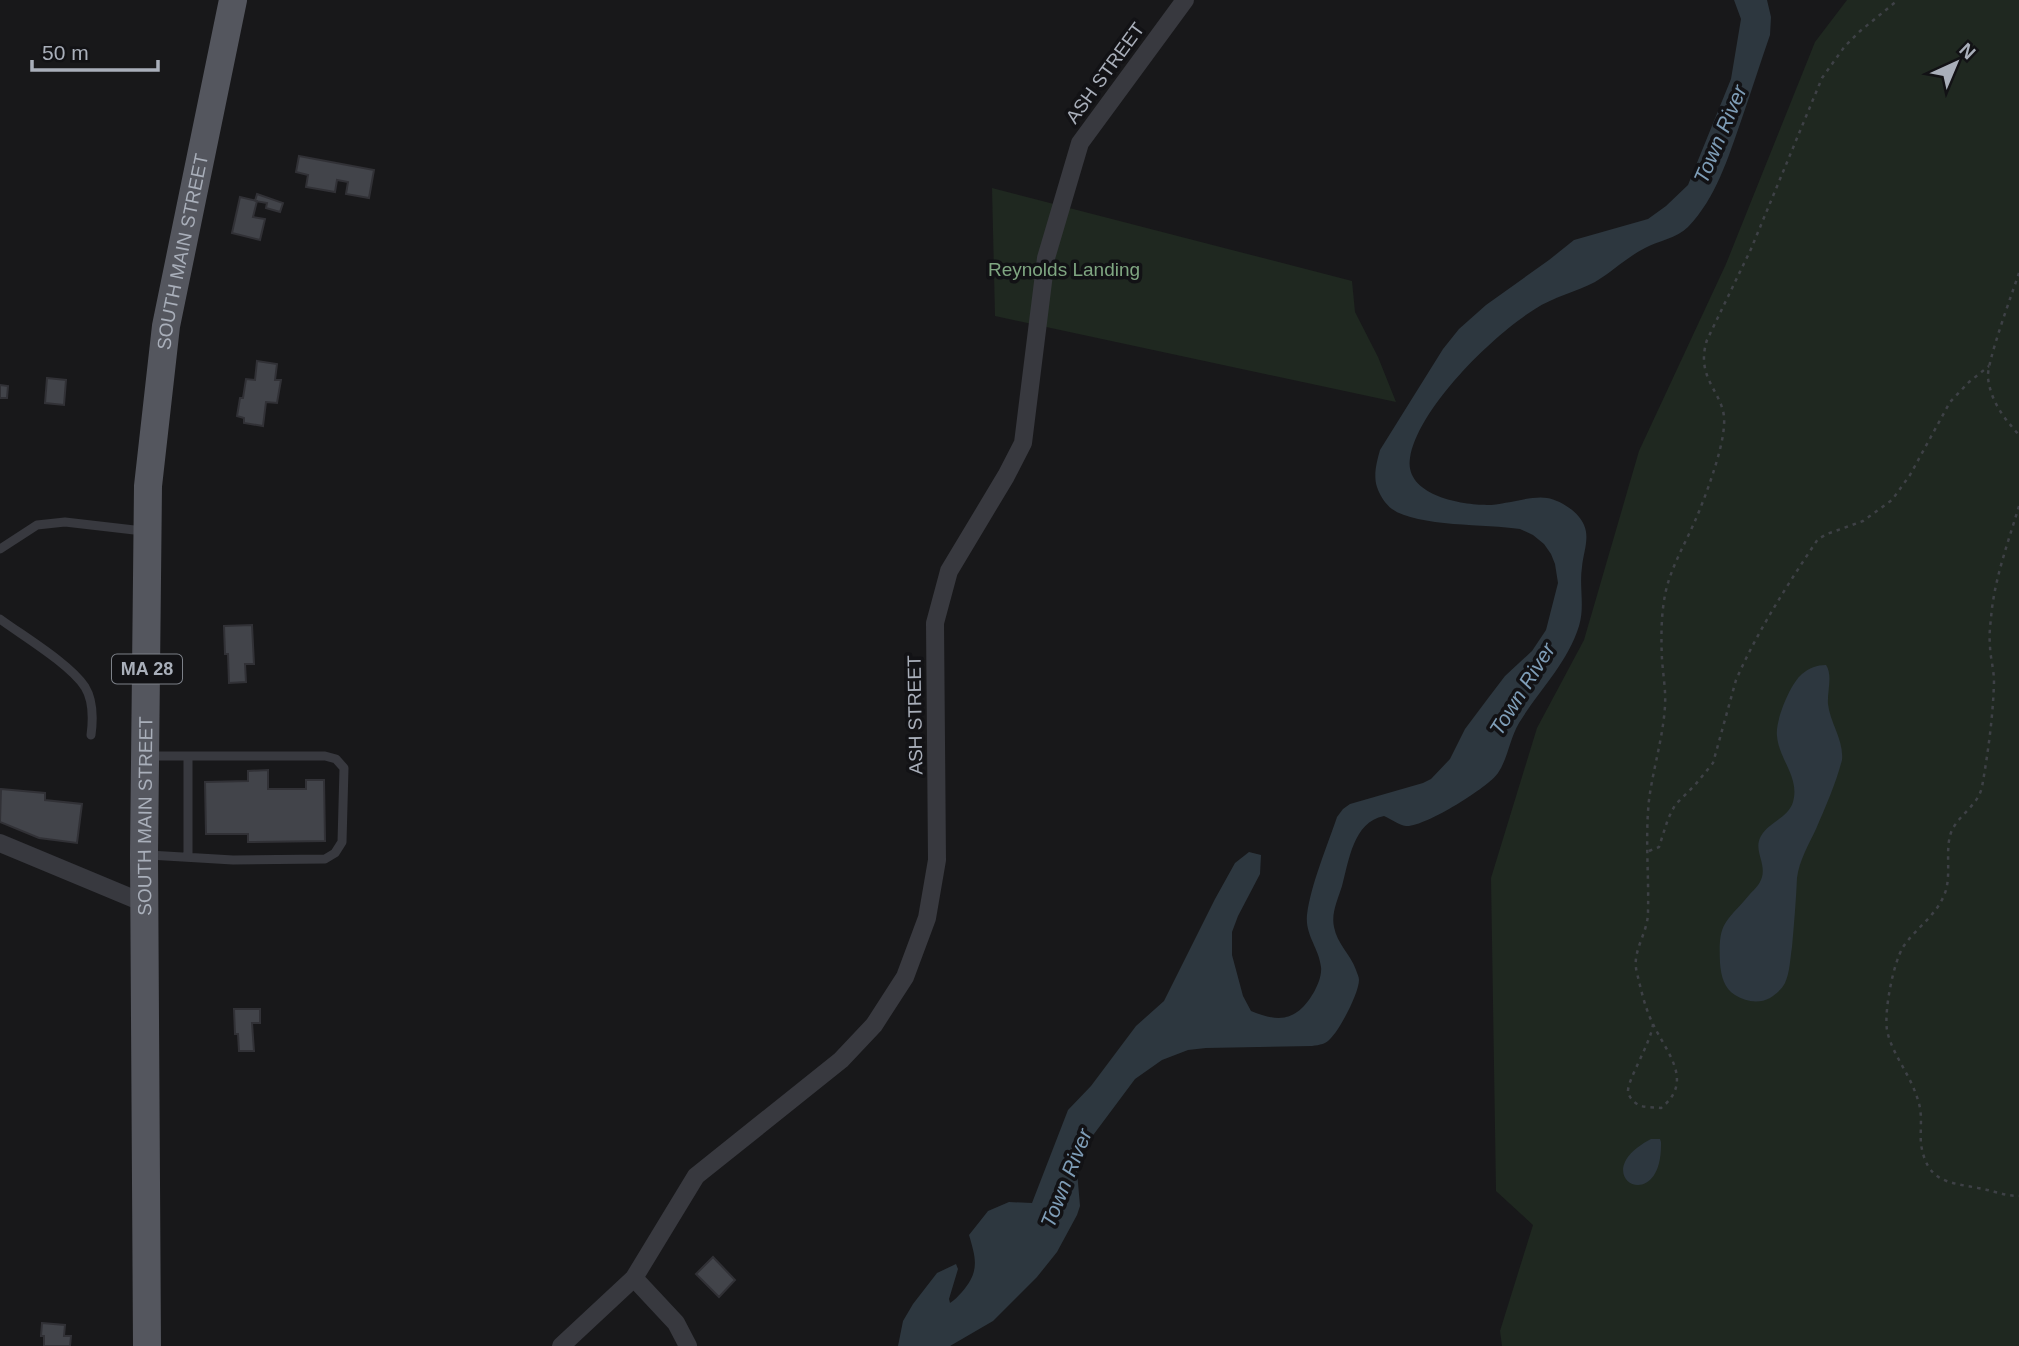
<svg xmlns="http://www.w3.org/2000/svg" width="2019" height="1346" font-family="Arial,sans-serif">
	<rect width="100%" height="100%" fill="#18181a"/>
	<path fill="#1f2820" d="M1847,0h172v1346h-517l-2,-15 33,-106 -37,-34 -5,-313 46,-150 47,-88 55,-189 87,-187 89,-222z
		M992,188l360,93 3,31 23,45 18,45 -401,-86z"/>
	<path fill="#2d373f" d="M1734,0h33l4,17 -1,18c-10,29 -19,57 -29,86 -13,37 -25,77 -53,106 -11,11 -30,14 -43,21 -18,9 -33,24 -50,34 -19,10 -42,15 -60,27 -42,26 -117,99 -125,149 -6,37 50,47 77,47 18,0 45,-10 60,-7 13,2 32,14 37,27 6,13 -1,29 -2,42 -3,19 3,40 -3,59 -12,38 -40,64 -60,97 -9,15 -11,35 -21,50 -9,14 -75,55 -92,53 -7,-1 -15,-7 -22,-10 -31,6 -35,45 -42,70 -4,13 -11,27 -8,41 3,17 17,28 22,43 1,3 3,7 3,10 0,13 -19,49 -28,58 -5,6 -11,7 -19,8l-106,2 -18,2 -26,10 -27,19 -44,59 -11,17 -3,16 3,35 -3,9 -20,37 -20,25 -44,44 -43,25h-52l5,-25 10,-17 24,-31 19,-9 2,5 -9,30 1,4c5,-3 8,-7 12,-11 18,-21 14,-33 7,-57l19,-24 21,-9 23,1 36,-93 23,-24 45,-60 28,-25 51,-102 20,-36 14,-11 12,3 -1,19 -22,42 -6,16v23l11,41 8,15c29,12 46,10 63,-19 4,-7 8,-17 7,-25 -2,-19 -16,-32 -14,-52 4,-31 20,-68 30,-98l6,-8 7,-5 73,-21 8,-4 19,-20 15,-30 24,-32 16,-21 27,-25 14,-21 12,-47 -3,-19 -4,-10 -7,-10 -11,-9 -13,-6c-32,-5 -103,-2 -128,-20 -6,-4 -13,-15 -15,-22 -4,-12 0,-26 3,-37l63,-101 16,-20 27,-24 63,-45 25,-20 74,-21 18,-13 22,-21 43,-106 10,-60z
		M1826,665c7,10 1,27 2,39 2,19 16,36 14,56 -6,23 -16,46 -26,69 -7,15 -17,32 -19,49 -1,23 -3,46 -5,69 -2,12 -2,25 -7,36 -3,6 -9,11 -15,15 -11,6 -24,4 -35,-3 -11,-7 -14,-19 -15,-32 -2,-42 5,-39 30,-69 5,-5 10,-10 12,-17 4,-15 -9,-27 -1,-41 8,-14 27,-18 32,-34 7,-25 -14,-42 -16,-66 -2,-15 13,-52 25,-62 7,-6 15,-9 24,-9z
		M1651,1139h9l1,3c2,78 -79,33 -10,-3z"/>
	<path fill="#42444a" stroke="#313136" stroke-width="2" d="M299,156l75,14 -5,28 -23,-4 2,-12 -11,-2 -2,12 -29,-5 2,-12 -12,-3z
		M257,194l26,9 -3,9 -14,-4 1,-5 -12,-2z
		M240,197l17,4 -4,16 12,2 -5,21 -28,-7z
		M257,361l20,3 -2,16h6l-4,23 -11,-1 -3,24 -19,-3v-5l-7,-2 3,-18h3l3,-19 9,1z
		M47,378l19,2 -2,25 -19,-2z
		M0,385l8,1 -1,12h-7z
		M252,625l2,39h-9l1,18 -17,1 -1,-29h-3l-1,-28z
		M268,770v19h38v-9h18l1,61 -77,1v-8h-42l-1,-52 43,-1v-10z
		M1,789l44,4v7l37,4 -5,39 -38,-5 -39,-16z
		M234,1009h26v14h-8l2,28h-15l-1,-17h-3z
		M713,1257l22,23 -16,17 -23,-23z
		M42,1323l23,2 -1,11h7l-1,10h-26v-10h-3z"/>
	<g fill="none" stroke-linecap="round" stroke-linejoin="round">
		<path stroke="#3e4146" stroke-width="2.5" stroke-dasharray="3.5 5" stroke-linecap="butt" d="M2019,273c-6,18 -33,91 -31,105 3,24 16,40 31,57
			M2019,506c-11,37 -25,74 -28,112 -1,9 -2,18 -1,27 0,12 4,24 4,37 -1,35 -6,71 -12,105 -4,18 -22,27 -30,43 -8,18 0,44 -7,63 -8,22 -29,35 -42,54 -10,17 -19,64 -16,83 5,26 27,48 33,78 2,12 0,25 1,36 6,38 26,38 57,44 14,2 26,8 41,8
			M1649,851l10,-4 9,-28 7,-14 20,-20 18,-22 23,-83c22,-50 52,-96 82,-141l9,-5 36,-13 29,-21 18,-25 40,-73 19,-20 20,-16
			M1653,1024c-2,19 -26,56 -25,68 1,5 6,11 11,13 6,3 15,2 22,3 34,-27 5,-56 -8,-84 -8,-16 -12,-34 -16,-51 -6,-22 11,-39 11,-61 1,-37 -3,-75 1,-112 4,-31 14,-62 16,-94 1,-16 -2,-31 -3,-47 -1,-21 -1,-43 3,-64 5,-26 19,-49 30,-74 10,-23 28,-71 29,-96 3,-32 -30,-44 -17,-85l44,-91 71,-171 23,-32 14,-14 39,-32"/>
		<path stroke="#38393f" stroke-width="9" d="M0,549l37,-24 28,-3 78,9
			M0,619c23,17 70,45 85,68 8,13 8,33 6,48
			M148,756h177l11,3 8,9 -2,74 -7,11 -10,6 -92,1 -84,-5
			M188,857v-101"/>
		<path stroke="#38393f" stroke-width="18" d="M0,843l144,60
			M634,1278l42,45 12,23
			M561,1346l73,-68 62,-102 145,-116 33,-35 31,-48 22,-59 10,-58 -2,-237 14,-52 57,-95 17,-33 23,-185 34,-115 105,-143"/>
		<path stroke="#54565e" stroke-width="28" id="s1" d="M147,1346l-3,-491 4,-369 18,-160 67,-326"/>
	</g>
	<g text-anchor="middle" dominant-baseline="central" stroke-width="7" stroke-linejoin="round" paint-order="stroke">
		<rect fill="#121215" stroke="#7c8088" stroke-width="2" x="112" y="654.5" width="70" height="29" rx="5"/>
		<g font-size="18" font-weight="bold" fill="#a9afba">
			<text x="147" y="669">MA 28</text>
		</g>
		<g font-size="19" fill="#a9afba" stroke="#121215">
			<text transform="translate(1105 73) rotate(-54)">ASH STREET</text>
			<text stroke="none"><textPath href="#s1" startOffset="1097">SOUTH MAIN STREET</textPath></text>
			<text transform="translate(915 715) rotate(-91)">ASH STREET</text>
			<text stroke="none"><textPath href="#s1" startOffset="530">SOUTH MAIN STREET</textPath></text>
		</g>
		<g font-size="19" fill="#7fa681" stroke="#121215">
			<text x="1064" y="269">Reynolds Landing</text>
		</g>
		<g font-size="21" font-style="italic" fill="#7e9db7" stroke="#121215">
			<text transform="translate(1720 134) rotate(-67)">Town River</text>
			<text transform="translate(1522 689) rotate(-58)">Town River</text>
			<text transform="translate(1066 1178) rotate(-68)">Town River</text>
		</g>
	</g>
	<g transform="translate(1956 63) rotate(44)" stroke="#121215" stroke-width="5" paint-order="stroke">
	<path d="M0-5L12 26L0 18L-12 26Z" fill="#a9afba"/>
	<text y="-10" font-size="19" font-weight="bold" text-anchor="middle" fill="#a9afba">N</text>
	</g>
	<path d="M32 60v10h126v-10" fill="none" stroke="#a9afba" stroke-width="3.5"/>
	<text x="42" y="60" font-size="21" fill="#a9afba" stroke="#121215" stroke-width="5" paint-order="stroke">50 m</text>
</svg>
